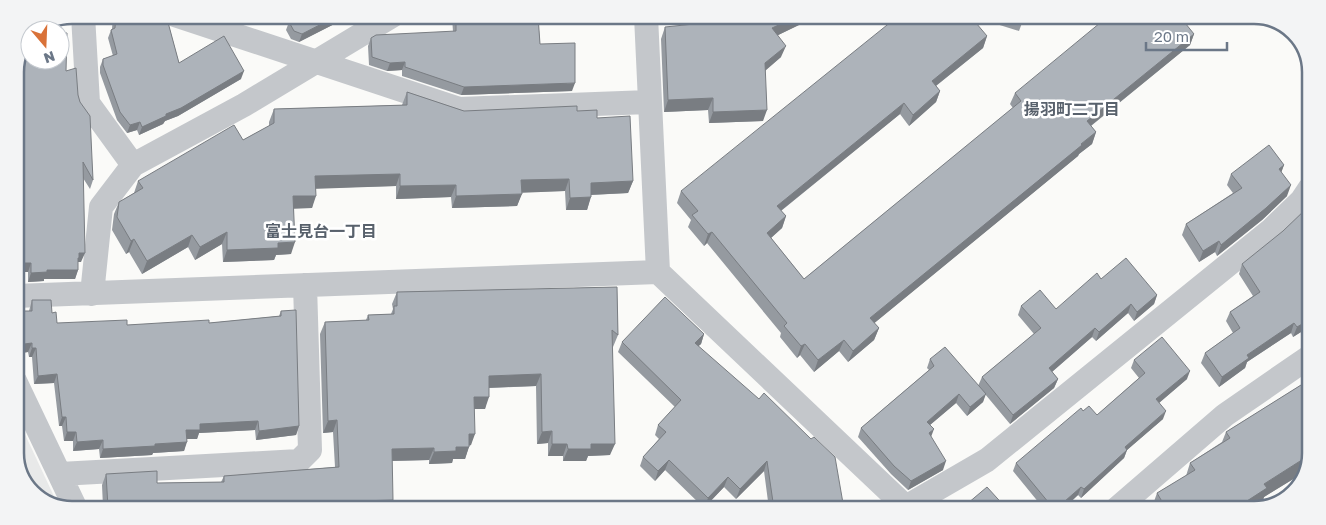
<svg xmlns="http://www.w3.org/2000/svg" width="1326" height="525" font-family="'Golos Text','Noto Sans JP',sans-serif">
	<rect width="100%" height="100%" fill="#fafaf8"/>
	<path fill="#e8e9e9" d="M15,413l44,94h-6l-26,-19 -12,-31z"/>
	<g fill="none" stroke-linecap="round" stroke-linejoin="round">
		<path stroke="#c4c7cb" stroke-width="24" d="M83,15l5,88 45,62
			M175,15l284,94 190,-7
			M646,16l12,256
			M92,294l9,-87 32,-42 111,-60 148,-89
			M15,296l643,-24 250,237
			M15,381l60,126
			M60,474l239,-13 11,-11 -5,-165
			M906,507l81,-47 284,-230 31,-30 8,-12
			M1115,510l110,-95 84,-58"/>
	</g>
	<path fill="#959aa0" d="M113,15h53l13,48 62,16 -63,37 -13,5 -2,3 -24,11 -2,-5 -10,3 -10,-13 -17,-47v-6l3,-8 10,-3 -5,-18 3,-8 1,-1z
		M350,16l-51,26 -8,-3 -5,-9 3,-8z
		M452,16h86l2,28 32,47 -111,4 -59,-19v-6l-15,1 -18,-6 -1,-19 3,-8 82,-6z
		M974,17h54l-2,7 -4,-1 -3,8z
		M801,24l-23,11 3,22 -16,14 -2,50 -54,2 -1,-13 -44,2 -3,-73 4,-12z
		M1194,34l-4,11 -99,81 5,6 -4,12 -13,10 -1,2 -204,167 5,5 -5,12 -26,22 -9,-11 -25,21 -14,-17 -3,3 -17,-21 1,-4 -74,-90 -3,3 -16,-19 3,-7 -14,-17 4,-12 306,-155 -4,12 -47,38 4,5 -4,11 -27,24 -9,-12 -119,97 5,5 -4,12 -11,10 33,41 209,-171 -3,-4 5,-11z
		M15,68l51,3 12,24 15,85 -3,9 -7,-11 -2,84h-3v8l-3,9h-31v2l-16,1v-10h-13z
		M407,92l57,19h113l20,7 36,63 -5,12 -37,2 -4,15h-21l-1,-19 -43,1 -5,14 -65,2 -1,-11 -55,2v-13l-80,2 -4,20h-18l-3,46 -15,1 -2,5 -51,2 -1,-18 -27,16 -7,-13 -46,27 -13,-22 -3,2 -14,-24 2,-16 5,-12 15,-9 4,-12 105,-41 26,-14v-4l5,-13 128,-4z
		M1284,165l-3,7 6,24 -25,24 -45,36 -2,-4 -16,10 -17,-27 4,-11 47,-31 -6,-8 4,-11z
		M1242,264l67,63 -16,10 -2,-4 -44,29 -2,6 -26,19 -18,-24 4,-10 28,-20 -7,-12 4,-9 23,-16 -14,-22z
		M1101,279l56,16 -3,9 -20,17 -6,-8 -32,28 -4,-4 -40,35 6,7 -4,9 -44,36 -25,-30 -2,8 -16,14 -11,-13 -26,22 1,12 12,33 -35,20 -17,-16 -33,-37 3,-9 68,-58 -2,-2 3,-9 48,27 4,-9 52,-43 -16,-19 3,-9 35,3z
		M617,287l1,48 -5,12v-1l-3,109 -22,1 -2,5h-23v-5h-15v-13l-11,1 -1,-58 -47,2 -4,21h-11l-3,36 -2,1 -4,13h-12l-1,4 -23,1v-4l-37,1 -2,47 -287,-1 -1,-22 4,-11 51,9 64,-1 3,-6 111,-9 -2,-35 -10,1 -3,-99 5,-12 41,-2 2,-5 23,-1 2,-5 -1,-5 5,-12z
		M32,300l20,13 5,10 70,2 82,-2 70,-7 2,-5 18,115 -3,9 -40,5 -1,-10 -56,3 -2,6h-10l-3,12 -31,2 -1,2 -52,3 -1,-9 -26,2v-10h-9l-2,-15h-3l-5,-43 -20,1 -2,-27h-3l-1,-5 -7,1 -1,-11h-3l-1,-20 3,-9h3v-2h7z
		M704,334l-3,10 -3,2 146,163h-75l-5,-38 -28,28 -12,-12 -20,21 -39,-38 -10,11 -15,-15 3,-9 16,-18 -4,-4 3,-10 17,-18 -57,-55 4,-10z
		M1134,360l53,19 -28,24 4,16 -36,31 -3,8 -43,40 -3,-3 -16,15 -18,-1 -31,-38 3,-8 67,-52 14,4 42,-37 -8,-10z
		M1309,380l-1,90 -44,27 -3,9 -7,4h-103l6,-17 29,-17 4,-13 32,-21 4,-10z"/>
	<path fill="#797d82" d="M337,16h13l-51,26 3,-8z
		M796,17h8l-3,7 -33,16 4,-12z
		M1194,34l-4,11 -107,87 4,-11z
		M987,36l-4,12 -55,44 4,-11z
		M786,46l-5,11 -20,17 4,-11z
		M405,62l-3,8 -15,1 3,-8z
		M244,71l-3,8 -63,37 -13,5 -2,3 -24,11 3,-8z
		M575,83l-3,8 -111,4 3,-8z
		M940,91l-4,11 -27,24 4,-11z
		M713,98l-5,12 -44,2 4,-12z
		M904,103l-4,11 -127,103 4,-11z
		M767,110l-4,11 -54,2 4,-11z
		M140,122l-3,8 -10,3 3,-8z
		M1096,132l-4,12 -13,10 -1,2 -212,174 4,-12z
		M1284,165l-4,11 -1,-7z
		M400,174l-4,12 -85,3 4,-13z
		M569,179l-4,12 -48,2 4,-13z
		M633,181l-5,12 -41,2 4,-12z
		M456,185l-5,12 -55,2 4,-13z
		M1291,185l-4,11 -25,24 -45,36 4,-11z
		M522,194l-5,12 -65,2 4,-12z
		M293,196h23l-4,12 -23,1z
		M591,197l-4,13h-21l4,-12z
		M786,216l-4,12 -19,17 4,-12z
		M227,232l-5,12 -27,16 5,-13z
		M712,232l-5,11 -3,3 4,-12z
		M192,235l-4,12 -46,27 5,-13z
		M134,239l-5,13 -3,2 5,-13z
		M1219,241l-4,11 -16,10 4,-11z
		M295,242l-4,12 -15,1 -2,5 -51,2 4,-12 51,-7z
		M79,253h6l-4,9h-3l-4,5z
		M15,263h16l-3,9h-13z
		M47,270h31l-3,9h-31v2l-16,1 3,-9z
		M1157,295l-3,9 -20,17 3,-9z
		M1131,304l-3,9 -32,28 3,-9z
		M1309,320v7l-16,10 4,-10z
		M1294,323l-3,10 -44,29 -2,6 -26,19 3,-10 25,-22z
		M879,328l-5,12 -26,22 5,-11z
		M1095,328l-3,9 -46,40 3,-9z
		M20,333h3l-3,9h-3z
		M704,334l-3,10 -10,9 4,-10z
		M844,340l-5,11 -25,21 4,-12z
		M32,343l-4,9 -7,1 3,-9z
		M805,344l-5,11 -3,3 4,-12z
		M32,348h4l-4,9h-3z
		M1190,371l-3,8 -34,29 3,-9z
		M57,374l-3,9 -20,1 4,-8z
		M541,374l-5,12 -52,2 5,-12z
		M1058,379l-4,9 -44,36 3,-9z
		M959,394l-3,9 -32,27 3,-8z
		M986,394l-3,8 -16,14 3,-9z
		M474,397h15l-4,12h-15z
		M1166,411l-3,8 -36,31 -3,8 -43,40 3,-9 41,-42z
		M62,417h4l-4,9h-3z
		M337,420l-4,12 -10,1 5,-12z
		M258,421l-3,9 -56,3 -2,6h-14l3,-9 14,-6z
		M299,426l-3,9 -40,5 3,-9z
		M934,429l-3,8 -2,-4z
		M552,431l-4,12 -11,1 5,-12z
		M67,432h9l-3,9h-9z
		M469,434h6l-4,11 -7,1z
		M103,440l-4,9 -26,2 4,-9z
		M187,442l-3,9 -31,2 -1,2 -52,3 3,-9 52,-5z
		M552,444h15l-4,12h-15z
		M591,444h24l-5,11 -22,1 -2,5h-23l5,-12z
		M456,447h13l-4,12h-12l-1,4 -23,1 5,-12z
		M434,448l-5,12 -42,1 5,-12z
		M1308,456v14l-44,27 -3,9 -7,4h-21l31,-26z
		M669,460l-4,10 -10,11 3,-10z
		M767,461l-3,10 -28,28 4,-10z
		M946,461l-3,9 -35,20 3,-9z
		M728,477l-4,10 -20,21 4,-10z
		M1081,487l-3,8 -16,15 -6,-1 1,-1z
		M393,500l-3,8h-75l10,-6z
		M1051,501l-3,8h-2l3,-6z"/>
	<path fill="#adb3ba" stroke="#797d82" d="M116,15h50l13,48 45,-27 20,35 -63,37 -15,6v2l-24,11 -2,-5 -10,3 -10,-13 -17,-47v-6l14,-5 -6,-24 4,-2z
		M300,16h37l-35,18 -8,-3 -5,-9z
		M456,16h82l2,28 35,-1v40l-111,4 -59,-20v-5l-15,1 -18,-6 -1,-19 5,-3 80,-4z
		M703,17h93l-24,11 14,18 -21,17 2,47 -54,2v-14l-45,2 -3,-73 29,-3z
		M897,17h74l16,19 -55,45 8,10 -27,24 -9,-12 -127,103 9,10 -19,17 37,46 217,-178 -6,-8 91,-75h75l13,16 -107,87 9,11 -15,12 1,1 -212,173 9,10 -26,23 -9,-11 -26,20 -13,-16 -4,2 -17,-20 3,-3 -75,-91 -4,2 -16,-19 6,-4 -17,-20z
		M60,33h7l-1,38 10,-3 2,27 2,7 10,14 3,64 -10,-18 2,91h-6v5h-1v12h-31v2l-16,1v-10h-16v-132l1,-42h-1v-21l15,-33v25h30z
		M407,92l57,19 113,-5v5l20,-1v8l33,-2 3,65 -42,2v14l-21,1 -1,-19 -48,1 1,14 -66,2v-11l-56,1v-12l-85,2 1,20h-23l2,46 -17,1v5l-51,2v-18l-27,15 -8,-12 -45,26 -13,-22 -3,2 -14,-24 2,-15 24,-14 -5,-7 96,-56 9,15 31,-17v-14l133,-4z
		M1269,145l15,20 -5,4 12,16 -25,23 -45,37 -2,-4 -16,10 -17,-27 56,-36 -11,-14z
		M1307,208l3,4 -1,108 -12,7 -3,-4 -47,32 2,3 -27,19 -17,-24 35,-25 -10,-16 30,-20 -18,-28 41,-33z
		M1126,258l31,37 -20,17 -6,-8 -32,28 -4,-4 -46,40 9,11 -45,36 -31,-38 59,-49 -20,-22 19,-16 16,19 41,-36 4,6z
		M617,287l1,48 -6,-5 3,114h-24v5h-23l-1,-5h-15v-13l-10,1 -1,-58 -52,2v21h-15l1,37h-6v13h-13v4l-22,1v-4l-42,1 1,51 -68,2v5l-10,1 -207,-1 -2,-33 51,-3v12l67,-1v-6l115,-9 -2,-47 -9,1 -3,-99 44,-2 -1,-5 26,-1v-8h3v-14z
		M665,297l39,37 -9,9 64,56 5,-6 47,46 3,-2 21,20 9,52h-70l-7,-48 -27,28 -12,-12 -20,21 -39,-38 -11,11 -15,-14 23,-25 -8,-7 23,-25 -59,-58z
		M32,300h19l1,13 4,-1 1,11 70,-3v5l82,-5v3l72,-7v-5l15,-1 3,116 -40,5 -1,-10 -58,3v6h-14l1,12 -32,2v2l-52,3v-9l-26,2 -1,-10h-9l-1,-15h-4l-5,-43 -19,2 -2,-28h-4v-5l-8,1 -1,-11h-3l-1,-20h3v-2h10z
		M1162,337l28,34 -34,28 10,12 -41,36 2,3 -43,39 -3,-2 -24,21 -6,-7 -2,2 -33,-40 65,-55 2,3 6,-5 8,9 48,-42 -11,-13z
		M945,347l41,47 -16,13 -11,-13 -32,28 7,7 -5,4 17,28 -35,20 -17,-15 -33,-38 73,-62 -4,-7z
		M1309,380l-1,76 -44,28 3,4 -34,22h-66l-10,-17 38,-23 -5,-7 40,-25 -4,-6z
		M987,487l20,22h-46z
		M874,503l6,6h-12z"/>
	<g text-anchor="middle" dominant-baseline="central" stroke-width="5" stroke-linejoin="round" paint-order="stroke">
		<g font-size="16" font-weight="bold" fill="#58616c" stroke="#fff">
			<text x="1072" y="109">揚羽町二丁目</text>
			<text x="321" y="231">富士見台一丁目</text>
		</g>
	</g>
	<path d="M0 0H1326V525H0ZM72 24H1254A48 48 0 0 1 1302 72V453A48 48 0 0 1 1254 501H72A48 48 0 0 1 24 453V72A48 48 0 0 1 72 24Z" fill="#f3f4f5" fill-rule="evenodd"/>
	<path fill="none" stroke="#6b7787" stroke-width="2.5" d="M72 24H1254A48 48 0 0 1 1302 72V453A48 48 0 0 1 1254 501H72A48 48 0 0 1 24 453V72A48 48 0 0 1 72 24Z"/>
	<g transform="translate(45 45) rotate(161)"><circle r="24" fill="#ffffff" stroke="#c4c9cf"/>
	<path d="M0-4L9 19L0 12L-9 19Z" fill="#d97239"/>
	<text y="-8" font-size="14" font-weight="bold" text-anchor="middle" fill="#6b7787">N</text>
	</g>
	<path d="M1146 42v8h81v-8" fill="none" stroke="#6b7787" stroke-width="2.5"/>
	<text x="1154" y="42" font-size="15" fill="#6b7787" stroke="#ffffff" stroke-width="4" paint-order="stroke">20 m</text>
</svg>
